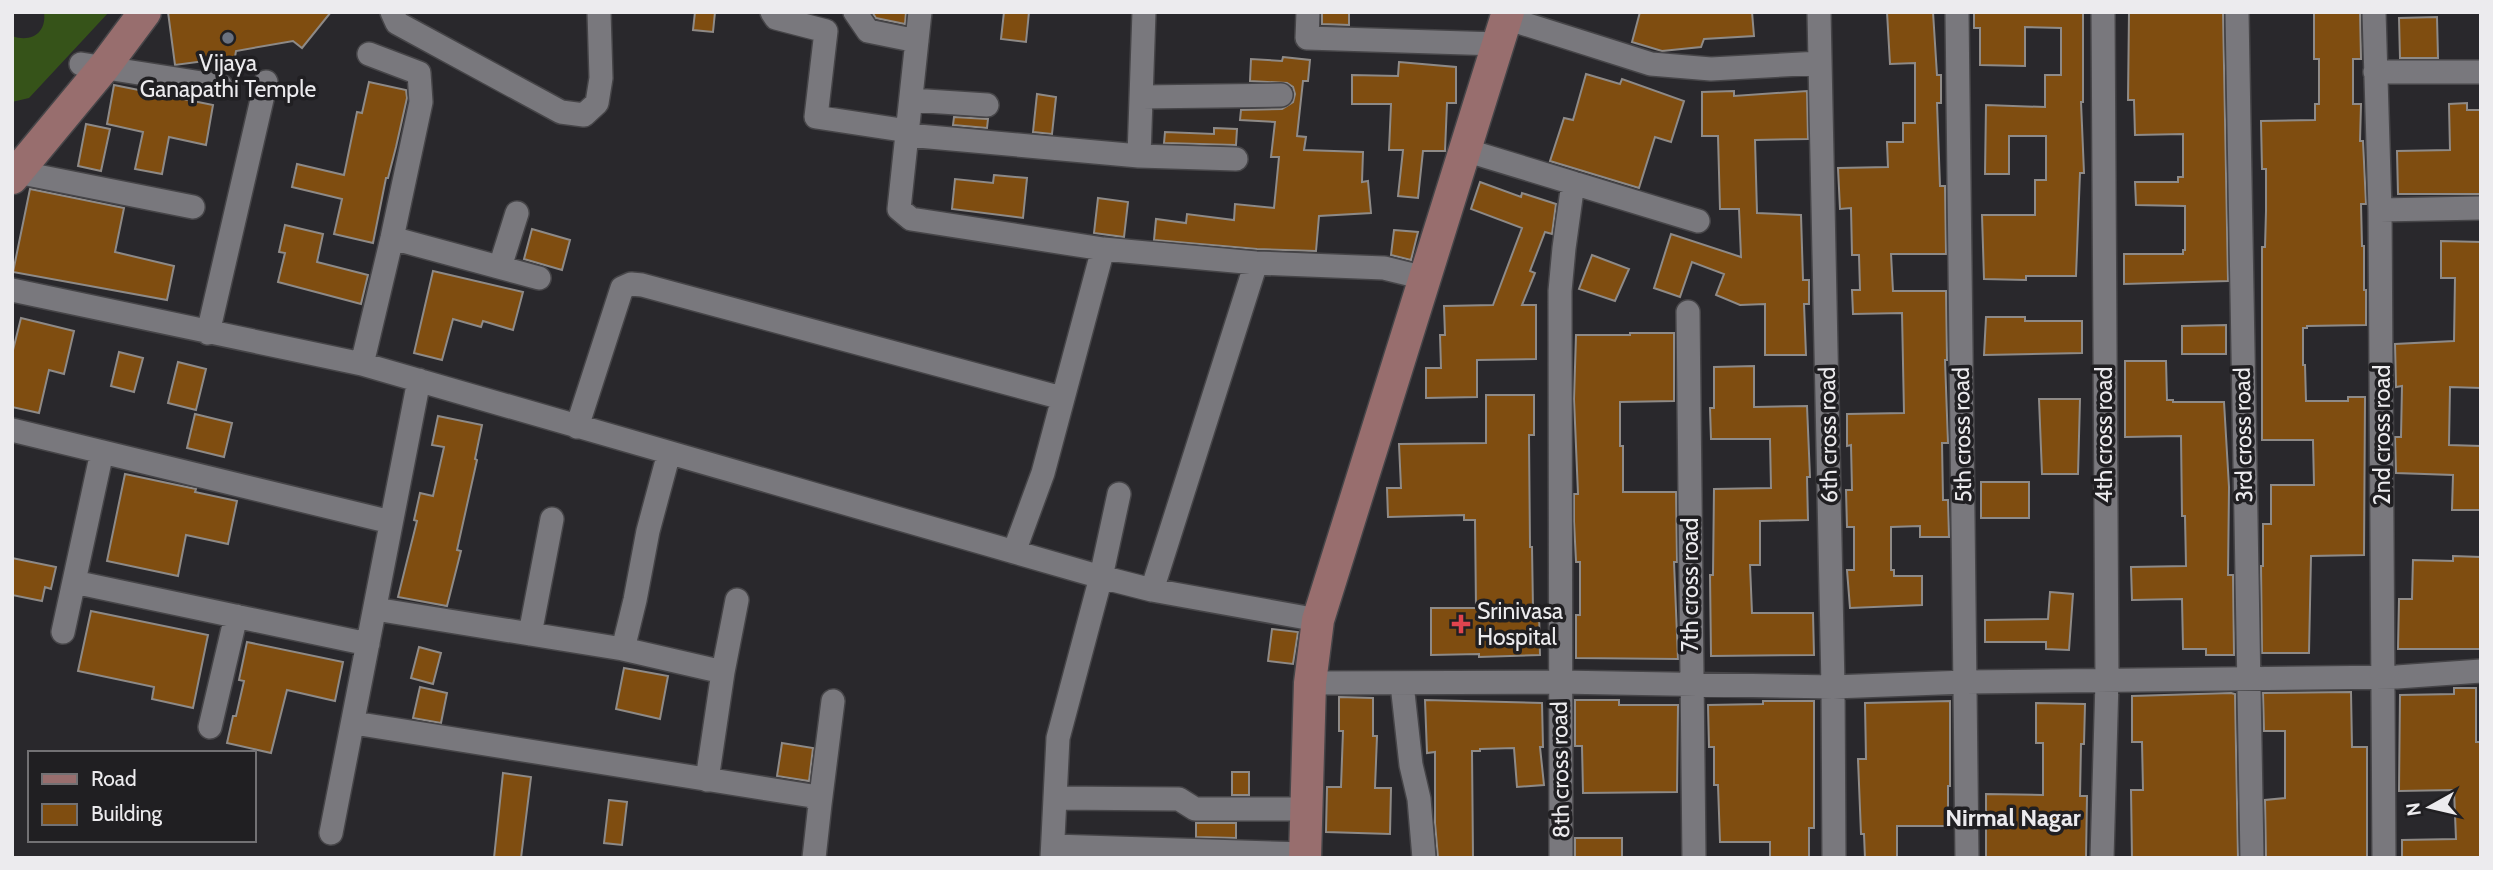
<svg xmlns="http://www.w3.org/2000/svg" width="2493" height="870" font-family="Cabin,sans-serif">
	<rect width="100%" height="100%" fill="#29282c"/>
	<path fill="#365319" d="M44,12h65l-80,86 -17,4v-66c19,7 35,-3 32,-24z"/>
	<path fill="#7f4d10" stroke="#8e8a87" stroke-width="2" d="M168,12h163l-29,36 -9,-7 -57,10 -1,6 -60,8z
		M695,12h20l-2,20 -20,-2z
		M872,12h34l-1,12 -29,-6z
		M1004,12h25l-3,30 -25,-3z
		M1322,12h27v13l-27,-1z
		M1640,12h112l2,24 -50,3 -3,8 -39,4 -30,-9z
		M1887,12h46l4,63h4v28h-4l3,83h5l1,68h-55l2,37h53l1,69h-2l3,83h-6l1,57h5l1,37h-29v-11l-29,1v43h3v6h28v29l-72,3 -3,-38h7v-43h-7l-1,-37h6l-1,-45 -4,1v-32l57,-1 -2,-100 -49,1 -1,-24h8l-1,-35h-7l-1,-47 -11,1 -2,-41 50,-1 -1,-25h16v-19h12v-60l-25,1z
		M1974,12h109v90h-2l3,71h-4l-4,103h-50v4l-42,-1 -2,-64h53v-35h11v-44h-37v38h-24l1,-69 59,2v-32h16v-47l-36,-1v39l-45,-1v-37h-6z
		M2129,12h94l5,269 -104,3v-30h59v-4h2v-44l-49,-1 -1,-23h43v-5h5v-43l-48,1 -1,-35h-6z
		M2314,12h46l1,47h-8v45h8l-1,37h3l3,63h-5l1,42h2v44h2v35l-59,1v2h-4v37h2l1,36h42v-4h17l-1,158 -53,1 -2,97h-47l-1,-87h2v-42h8v-39h43l-1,-45h-51v-193h3l1,-36v-42h-4l-1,-48 54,-1v-16h4v-45h-5z
		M2437,17l1,41h-38l-1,-40z
		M1283,57l27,3 -2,21h-5l-6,55 9,1 -2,13 59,2 -1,30 6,-1 3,32 -52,3 -3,35 -59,-2 -103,-9 2,-21 30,4 1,-9 47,6 1,-16 39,4 5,-51h-8l4,-35 -35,-2 1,-10 41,-1 11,-7 2,-8 -2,-7 -6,-4 -37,-2 1,-22 31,2z
		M1399,62l57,5v36h-9l-2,48h-22l-5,47 -20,-2 5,-46h-14l2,-46h-39v-29l46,1z
		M1586,74l34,10 2,-5 62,22 -13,41 -16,-5 -16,51 -89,-27 14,-43 9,2z
		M369,82l37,8 1,8 -11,49 -8,31h-2l-13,65 -39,-9 8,-35 -50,-12 5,-23 47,11 13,-63 5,1z
		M114,85l99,20 -7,40 -37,-8 -7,37 -27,-5 8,-37 -36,-8z
		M1734,91v5l73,-5 1,48 -53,1 2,73 44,2 2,65h6v24h-5l2,51h-41v-51l-25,1 -24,-10 8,-21 -32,-12 -12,35 -26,-9 17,-54 70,23 -2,-48h-19l-2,-73h-16v-44z
		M1037,94l19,3 -4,37 -19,-2z
		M2467,103v7h14v84h-83l-1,-43 53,-1 -1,-46z
		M954,117l34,2 -1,9 -34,-3z
		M86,124l24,5 -9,42 -23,-5z
		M1214,128l23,1 -1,16 -72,-2 1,-11 49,2z
		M994,175l33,3 -4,40 -71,-9 3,-30 38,4z
		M1480,182l41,15 1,-4 34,11 -4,30 -7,-2 -15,39 5,2 -13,32h14v54l-59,1v37l-51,1v-30h15l-1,-33h5l-1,-29 49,-1 29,-77 -51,-19z
		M30,189l94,19 -9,44 59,14 -7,34 -154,-28z
		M1098,198l30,4 -4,35 -30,-4z
		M285,225l38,9 -6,28 51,13 -7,29 -83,-22 7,-29 -6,-1z
		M532,229l38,11 -8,30 -38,-11z
		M1394,230l24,2 -7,28 -20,-5z
		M2441,241l40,1v146l-31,-1 -1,58 32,1v64h-29l1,-35 -57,-2 -1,-36h6l1,-51 -6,1 -1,-43 59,-3 1,-63h-14z
		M1592,255l37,14 -14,32 -36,-12z
		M433,271l90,21 -10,38 -30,-9 -2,6 -28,-8 -11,41 -28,-7z
		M1986,317h39v4h57v32l-98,2z
		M21,318l53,13 -10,43 -15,-4 -10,43 -27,-6v-53z
		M2226,325v29h-44v-28z
		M1630,333h44v68l-54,1v44h3v46h53l1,70h-3l4,97 -102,-1v-43h4v-53h-4l-2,-41v-27h4l-4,-95 2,-64h54z
		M119,352l24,6 -9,34 -23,-6z
		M2125,361h41l1,39h6v2h51l5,85 -1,88h5l1,80h-28v-6h-23l-1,-50 -50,1 -1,-33 55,-1 -1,-50h-3l-1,-80 -56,1z
		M178,362l28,7 -10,41 -28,-7z
		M1754,366v41l53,-1 3,71h-3l1,43 -48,1v44h-10l2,48h61l1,42 -103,1 -1,-81h3l1,-86 57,-1 -1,-49h-59l-1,-31h4v-41z
		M1486,395h48v40h-5l1,112h2l1,63h6l1,45 -61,2v-3l-48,1v-47h45l-1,-88h-11v-5l-76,2 -1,-29h14l-2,-44 87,-1z
		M2039,399h41l-2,75h-36z
		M195,414l37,9 -8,34 -37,-9z
		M438,416l44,9 -7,34 2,1 -20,90 4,1 -14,55 -49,-9 19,-76 -3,-1 6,-27 13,3 11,-49 -12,-2z
		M125,474l71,15 -1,3 42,9 -9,43 -42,-9 -8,41 -71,-15z
		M1981,482h48v36h-48z
		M2453,556l28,1v92h-83l1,-50h13l1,-39 40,1z
		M12,558l44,9 -5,22 -6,-2 -3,14 -30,-6z
		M2050,592l23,2 -4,56 -23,-1v-7h-61v-22l63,-1z
		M91,611l117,24 -15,73 -41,-9 2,-12 -76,-16z
		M1272,629l26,3 -5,32 -25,-3z
		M247,642l96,20 -8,39 -48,-11 -16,63 -44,-10 6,-27h3l8,-35 -5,-1z
		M419,647l22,6 -8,31 -22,-6z
		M624,668l44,8 -8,43 -44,-10z
		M420,687l27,6 -6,30 -28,-5z
		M2454,688h22v54h5v116h-79v-18l54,-1 -2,-49 -55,1 1,-96 54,-1z
		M2351,692l1,55h15v111h-101l-1,-58 20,-2v-67h-21l-1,-38z
		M2231,693l4,1 3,164h-106l-1,-68h12l-1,-48h-10v-46z
		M1339,697l34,1v38h4l-2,52h16l-1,46 -64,-2 1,-45h14l2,-56h-4z
		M1425,700l117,3 1,44h-3l4,38 -27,2 -3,-39 -34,1v2h-8l1,107h-35l-3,-35v-71l-8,1z
		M1575,700h44v5h59l-1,87 -94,1 -1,-47h-7z
		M1763,701h51v127h-5v30h-39v-16h-50l-2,-57h-4v-38h-5l-1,-42 55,-1z
		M1950,701v85h-2v40h-51v32h-32l-1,-24h-3l-3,-75h8l-1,-56z
		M2036,703l49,1 -1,40h-3l-1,52h7l-1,62h-100v-64l57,1v-52h-7z
		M782,743l31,5 -4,33 -32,-5z
		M1232,772h17v23h-17z
		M503,773l28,4 -10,81h-27z
		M609,800l18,2 -5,43 -18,-2z
		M1196,823h40v15l-40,-1z
		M1575,838h47v20h-47z"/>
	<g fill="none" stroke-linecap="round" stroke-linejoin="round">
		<g stroke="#464548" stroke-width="26">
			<path id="street" d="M392,12l5,11 164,89 23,3 13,-12 4,-25 -2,-66
				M772,12l4,6 50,13 -10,86 92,14
				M855,12l13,19 49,10
				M920,12l-21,197 12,10 192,30 153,14 128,5 41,10
				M1308,12l-1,26 191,6
				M1819,12l14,675 1,171
				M1957,12l10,846
				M2237,12l15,846
				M2374,12l6,198 4,648
				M1506,18l145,46 60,5 109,-6
				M81,64l140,22
				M2375,72h106
				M1142,97l139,-2
				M911,100l76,5
				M907,135l232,21 97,3
				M1465,150l233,71
				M1139,156l5,-144
				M12,171l181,36
				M2380,210l101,-2
				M392,238l147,40
				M500,267l17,-54
				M12,290l350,74 739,213 51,13 166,30
				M1688,312l6,546
				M208,333l58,-251
				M362,364l30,-126 29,-136 -2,-29 -50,-19
				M577,427l45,-139 9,-4 11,1 420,113
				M12,430l379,92
				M669,453l-21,78 -13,69 -12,49 100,23 -16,108
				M1014,552l29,-79 60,-224
				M74,582l294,62
				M1152,590l104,-327
				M375,609l248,40
				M63,632l39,-180
				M530,634l22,-115
				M723,672l14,-72
				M1310,683l249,-1 274,5 133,-5 431,-5 84,-6
				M1402,684l9,81 8,34 5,59
				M354,723l458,73 8,8 -6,54
				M210,727l26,-111
				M1055,798l124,1 16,10h111
				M820,804l13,-103
				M331,833l88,-453
				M1053,846l252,8
				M1052,858l6,-120 43,-161 18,-83
				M1561,858l-1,-567 4,-43 9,-65
				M2102,858l5,-177 -4,-669"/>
		</g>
		<g stroke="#464548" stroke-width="35">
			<path id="secondary" d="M12,178l92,-111 41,-55
				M1305,858l5,-175 8,-63 190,-608"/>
		</g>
		<use href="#street" stroke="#79787d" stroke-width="23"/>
		<use href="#secondary" stroke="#986e6e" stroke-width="32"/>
	</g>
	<circle fill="#6b7280" stroke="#201f22" stroke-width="2.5" cx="228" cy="38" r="7"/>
	<path fill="#e0444e" stroke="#201f22" stroke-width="2.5" d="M1457.5 613.5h7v7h7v7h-7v7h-7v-7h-7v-7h7z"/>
	<g text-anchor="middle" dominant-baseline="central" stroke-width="7" stroke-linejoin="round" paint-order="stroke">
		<g font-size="23" fill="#ecebee" stroke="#201f22">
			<text x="228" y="63">Vijaya<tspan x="228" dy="26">Ganapathi Temple</tspan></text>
			<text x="1477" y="611" text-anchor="start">Srinivasa<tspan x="1477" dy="26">Hospital</tspan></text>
		</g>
		<g font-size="23" fill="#ecebee" stroke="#201f22">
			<text transform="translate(1828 435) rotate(-91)">6th cross road</text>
			<text transform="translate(1962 435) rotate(-91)">5th cross road</text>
			<text transform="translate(2104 435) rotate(-90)">4th cross road</text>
			<text transform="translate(2243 435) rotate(-91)">3rd cross road</text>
			<text transform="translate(2382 435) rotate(-90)">2nd cross road</text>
			<text transform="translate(1690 585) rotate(-90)">7th cross road</text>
			<text transform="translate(1560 770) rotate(-91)">8th cross road</text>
		</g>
		<g font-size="24" font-weight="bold" fill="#ecebee" stroke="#201f22">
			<text x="2013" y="817">Nirmal Nagar</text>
		</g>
	</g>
	<rect width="2493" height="870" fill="none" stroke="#ecebee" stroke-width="28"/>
	<rect x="28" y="751" width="228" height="91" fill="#201f22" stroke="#727174" stroke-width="2"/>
	<rect x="42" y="774" width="35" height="10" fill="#986e6e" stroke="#727174" stroke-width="2"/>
	<text x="91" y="786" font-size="21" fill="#ecebee">Road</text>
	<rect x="42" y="804" width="35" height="21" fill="#7f4d10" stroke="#727174" stroke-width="2"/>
	<text x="91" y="821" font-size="21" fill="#ecebee">Building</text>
	<g transform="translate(2430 807) rotate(262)" stroke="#201f22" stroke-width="5" paint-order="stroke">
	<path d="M0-5L12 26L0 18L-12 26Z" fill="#ecebee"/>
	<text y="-10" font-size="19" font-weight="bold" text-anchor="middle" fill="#ecebee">N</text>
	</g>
</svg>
